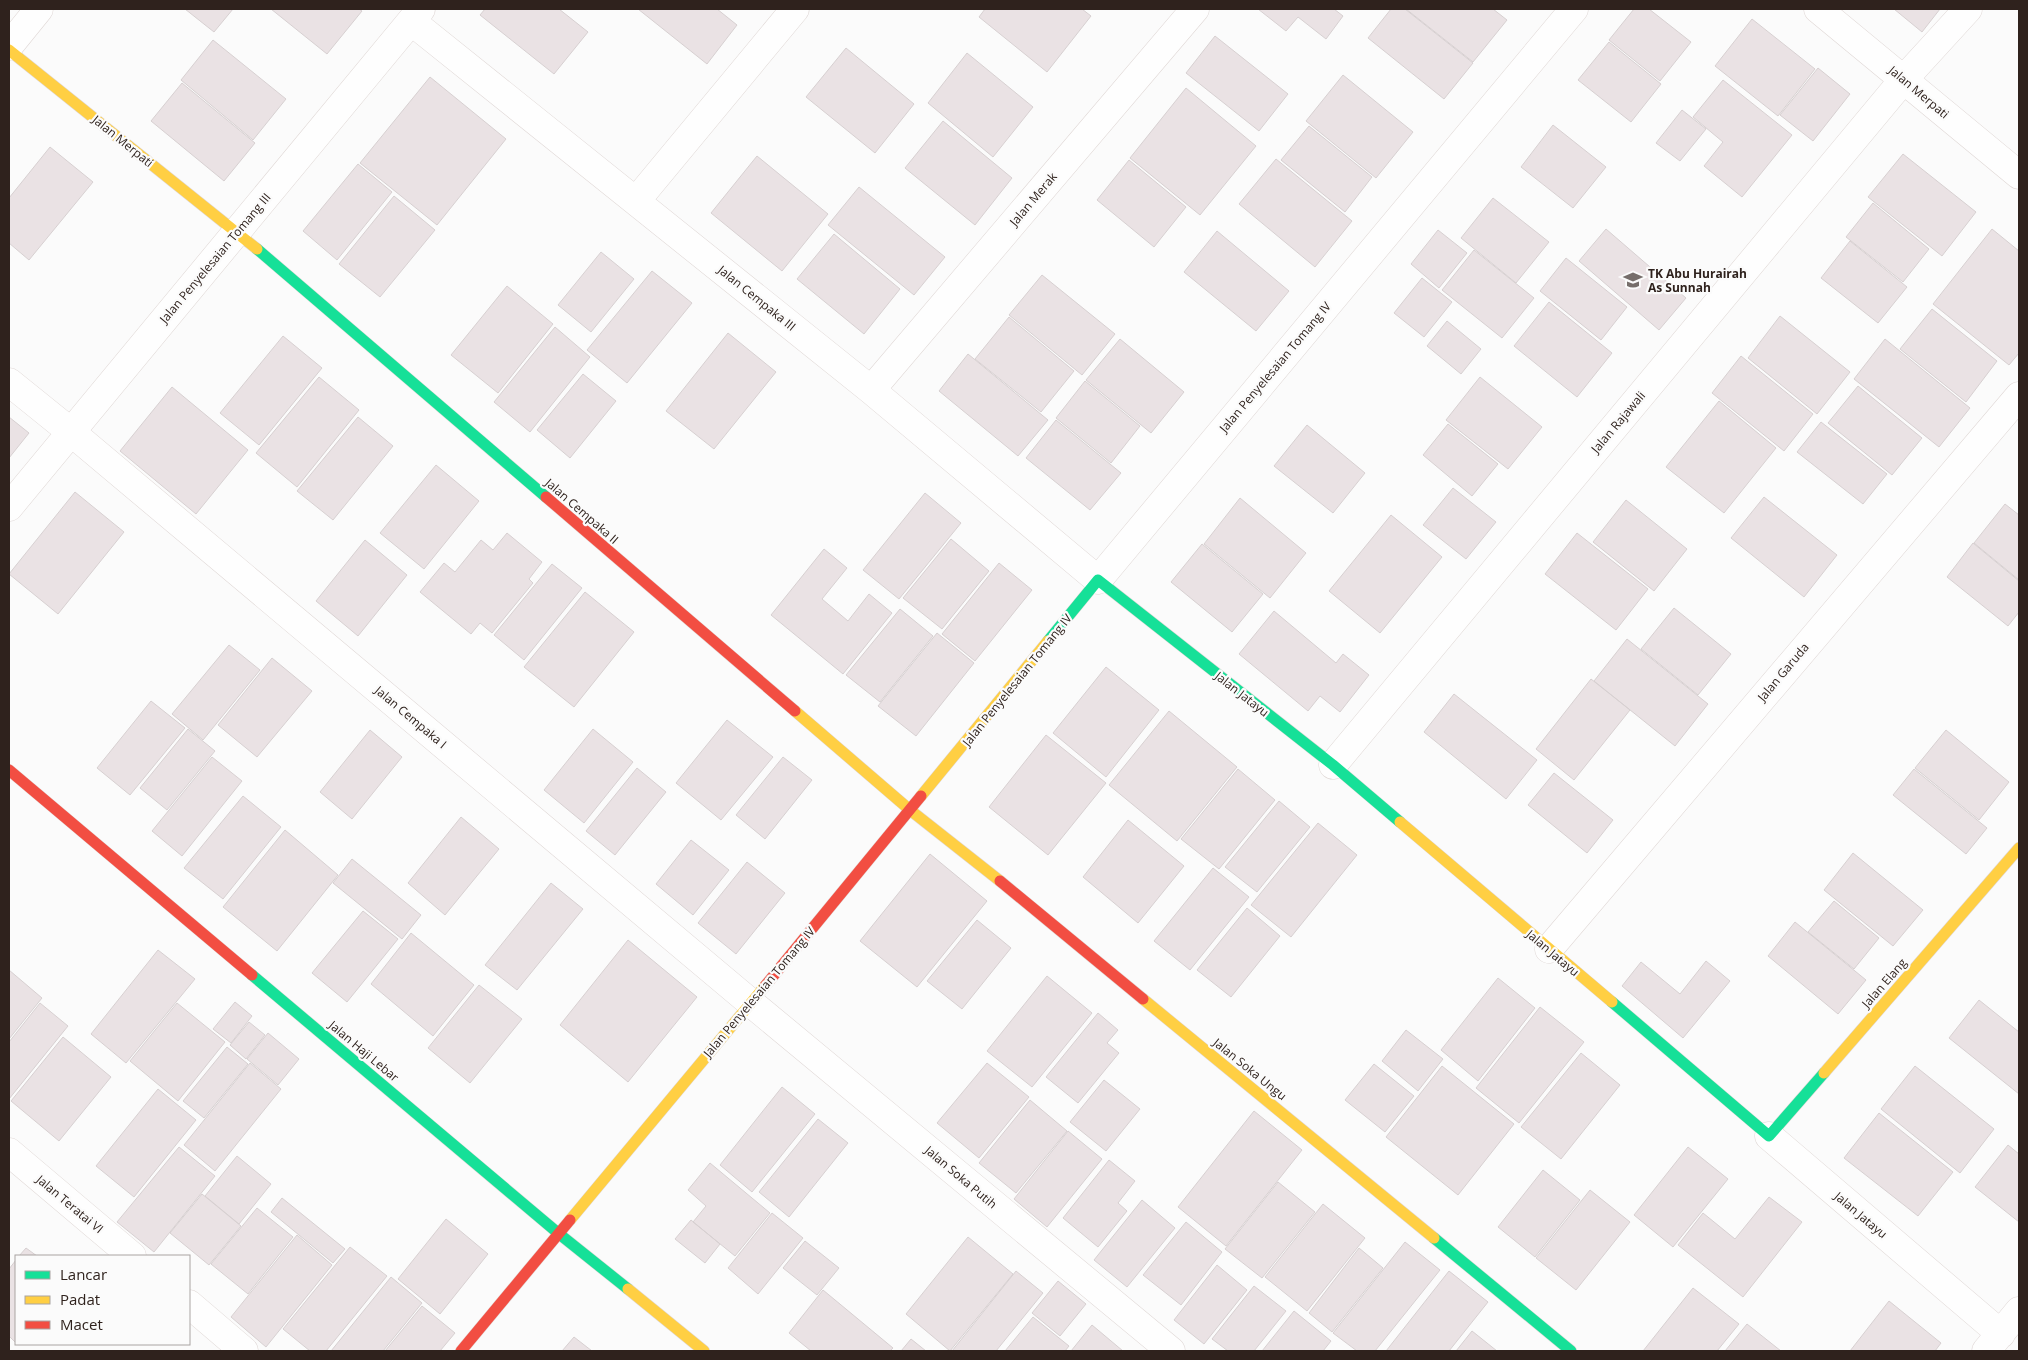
<svg xmlns="http://www.w3.org/2000/svg" width="2028" height="1360" font-family="'Open Sans',sans-serif">
	<rect width="100%" height="100%" fill="#fbfbfb"/>
	<path fill="#eae2e4" stroke="#d7d0d1" d="M185,9h48l-19,23z
		M271,9h88l3,2 -35,43z
		M485,9h74l29,23 -34,42 -74,-59z
		M638,9h79l20,16 -30,39z
		M985,9h97l9,7 -44,56 -68,-55z
		M1258,9h76l9,7 -17,23 -28,-22 -12,14z
		M1391,9h14l68,54 -29,36 -76,-61z
		M1406,9h87l14,11 -34,42z
		M1634,9h15l42,33 -31,39 -51,-41z
		M1894,9h46l-18,23z
		M1752,19l63,50 -37,47 -63,-50z
		M1215,36l73,58 -29,37 -73,-58z
		M213,40l73,59 -33,41 -72,-60z
		M1609,42l52,42 -30,38 -53,-42z
		M846,48l68,56 -39,49 -69,-56z
		M967,53l66,54 -40,50 -65,-54z
		M1818,68l32,26 -37,47 -33,-26z
		M1343,75l70,57 -37,46 -70,-57z
		M430,77l76,62 -69,86 -77,-62z
		M1723,80l69,55 -50,62 -38,-31 19,-24 -30,-25z
		M182,83l73,60 -31,38 -73,-60z
		M1186,88l70,58 -56,69 -70,-57z
		M1682,110l24,19 -26,32 -24,-18z
		M943,121l69,57 -37,47 -70,-57z
		M1553,125l53,42 -33,41 -52,-41z
		M1309,126l63,51 -27,35 -64,-52z
		M50,147l43,35 -64,78 -20,-17v-45z
		M1903,154l73,58 -34,44 -74,-59z
		M757,156l71,58 -46,57 -71,-58z
		M1276,159l76,62 -37,46 -76,-63z
		M1129,160l57,47 -32,40 -57,-47z
		M358,164l34,28 -55,68 -34,-29z
		M859,187l86,70 -31,38 -86,-70z
		M394,196l41,34 -55,67 -41,-33z
		M1493,198l56,44 -33,41 -55,-45z
		M1873,203l56,46 -26,33 -57,-45z
		M1606,229l80,69 -27,32 -80,-69z
		M1992,229l27,22v102l-10,12 -76,-61z
		M1438,230l29,23 -28,35 -28,-24z
		M1217,231l72,60 -33,40 -72,-59z
		M834,234l66,55 -36,45 -67,-55z
		M1850,241l57,46 -29,36 -57,-45z
		M1474,250l60,48 -32,40 -60,-48z
		M601,252l33,27 -43,53 -33,-27z
		M1566,258l61,49 -26,33 -61,-49z
		M652,271l40,32 -65,80 -40,-33z
		M1042,275l73,59 -33,41 -73,-60z
		M1422,278l30,24 -28,35 -30,-24z
		M507,286l46,38 -55,69 -47,-38z
		M1549,302l63,51 -35,44 -63,-51z
		M1932,309l65,52 -31,41 -66,-53z
		M1780,316l70,56 -33,42 -69,-56z
		M1009,317l65,54 -33,41 -66,-53z
		M1447,321l34,28 -20,25 -34,-28z
		M555,327l35,30 -60,75 -36,-30z
		M728,333l48,39 -62,77 -48,-38z
		M283,336l39,32 -63,77 -39,-32z
		M1120,339l64,53 -33,41 -65,-53z
		M1885,339l85,69 -31,39 -85,-68z
		M968,354l80,66 -30,36 -79,-65z
		M1741,356l72,58 -29,37 -72,-58z
		M583,374l33,27 -46,57 -33,-28z
		M319,377l40,33 -62,77 -41,-34z
		M1480,377l62,50 -34,42 -62,-49z
		M1085,381l55,45 -29,37 -55,-45z
		M1858,386l64,52 -30,37 -64,-52z
		M172,387l76,63 -52,64 -76,-63z
		M1719,401l57,47 -52,65 -58,-46z
		M9,417l20,16 -20,25z
		M358,417l35,29 -60,74 -36,-29z
		M1056,420l65,53 -31,37 -64,-52z
		M1821,422l66,52 -24,30 -66,-52z
		M1448,424l50,40 -26,32 -49,-41z
		M1307,425l58,48 -32,40 -59,-47z
		M436,465l43,36 -55,68 -44,-36z
		M1453,488l43,34 -30,37 -43,-34z
		M75,492l49,40 -66,82 -49,-40z
		M925,493l36,30 -62,76 -36,-29z
		M1764,497l73,58 -33,42 -73,-59z
		M1240,498l66,55 -36,45 -66,-54z
		M1626,500l61,49 -33,42 -61,-49z
		M2005,504l14,11v65l-45,-37z
		M1391,515l51,42 -62,76 -51,-42z
		M507,533l35,29 -13,17 4,4 -41,50 -12,-10 -9,11 -51,-42 24,-29 11,9 26,-32 12,10z
		M1577,533l71,56 -32,41 -71,-56z
		M951,539l38,32 -47,58 -39,-31z
		M365,540l42,35 -49,61 -42,-35z
		M1973,543l46,38v31l-11,14 -61,-49z
		M1202,544l61,50 -31,38 -61,-50z
		M824,549l23,19 -25,31 26,22 21,-27 23,19 -49,61 -72,-59z
		M999,563l33,27 -57,71 -33,-27z
		M552,564l30,24 -58,72 -30,-25z
		M585,592l49,40 -60,75 -50,-40z
		M1674,608l57,46 -33,41 -57,-46z
		M900,609l33,27 -53,66 -34,-27z
		M1274,611l62,52 7,-9 26,21 -29,37 -20,-16 -12,15 -69,-57z
		M937,633l37,30 -58,73 -38,-30z
		M1627,639l81,65 -33,42 -81,-65z
		M229,645l31,25 -57,70 -31,-26z
		M272,658l40,33 -55,66 -39,-32z
		M1106,667l53,43 -53,67 -53,-44z
		M1591,679l39,31 -56,70 -38,-31z
		M1454,694l83,66 -31,39 -82,-67z
		M151,701l34,27 -55,67 -33,-27z
		M1169,711l68,56 -60,74 -68,-56z
		M727,720l46,37 -52,63 -45,-37z
		M188,729l27,22 -48,59 -27,-22z
		M593,729l40,33 -49,61 -40,-33z
		M370,730l32,27 -50,62 -32,-27z
		M1946,730l63,52 -30,38 -64,-52z
		M1046,735l60,48 -58,72 -59,-48z
		M212,757l30,24 -60,75 -30,-25z
		M783,757l29,23 -47,59 -29,-24z
		M637,768l29,24 -51,63 -29,-24z
		M1238,769l37,31 -56,69 -38,-30z
		M1914,769l73,59 -21,26 -73,-59z
		M1554,773l59,47 -26,33 -59,-48z
		M243,796l38,31 -58,72 -39,-31z
		M1279,801l31,26 -53,65 -32,-25z
		M461,817l38,32 -54,66 -37,-32z
		M1128,820l56,46 -46,57 -55,-46z
		M1318,823l39,32 -66,82 -40,-32z
		M285,830l53,45 -61,76 -54,-44z
		M691,840l38,30 -36,45 -37,-31z
		M1853,853l70,57 -30,36 -69,-56z
		M930,854l57,47 -70,86 -57,-46z
		M352,859l69,56 -19,24 -69,-56z
		M747,862l38,31 -49,61 -38,-31z
		M1213,868l36,29 -59,73 -36,-29z
		M551,883l32,26 -66,81 -32,-25z
		M1834,901l45,37 -25,31 -46,-37z
		M1247,908l33,28 -49,61 -34,-27z
		M363,911l35,28 -51,63 -35,-29z
		M977,920l34,28 -49,61 -35,-28z
		M1795,922l71,58 -28,34 -70,-58z
		M411,933l63,52 -41,51 -62,-52z
		M628,940l69,57 -69,85 -68,-57z
		M158,950l37,29 -69,84 -35,-29z
		M1706,961l24,20 -47,57 -61,-52 19,-24 39,32z
		M9,970l33,28 -33,41z
		M1047,976l45,37 -60,74 -45,-36z
		M1498,978l37,30 -57,73 -37,-31z
		M479,985l43,34 -52,64 -42,-35z
		M1979,1000l40,32v62l-70,-56z
		M235,1002l17,14 -21,27 -18,-14z
		M40,1003l28,23 -59,73v-57z
		M177,1003l48,39 -47,59 -48,-40z
		M1540,1007l44,35 -65,81 -43,-35z
		M1098,1013l20,17 -11,13 12,10 -41,50 -32,-26z
		M249,1022l16,13 -19,24 -16,-14z
		M1406,1030l37,29 -25,32 -36,-30z
		M268,1033l31,26 -21,26 -31,-26z
		M63,1037l48,40 -52,64 -48,-40z
		M227,1047l21,17 -44,54 -21,-17z
		M1581,1053l39,32 -59,74 -40,-32z
		M250,1063l31,26 -66,82 -31,-26z
		M987,1063l42,34 -50,61 -42,-35z
		M1374,1064l40,32 -29,36 -40,-32z
		M1442,1066l72,58 -56,71 -72,-58z
		M1915,1066l79,63 -34,44 -79,-64z
		M1104,1080l36,29 -34,42 -36,-29z
		M782,1087l33,27 -63,78 -32,-27z
		M158,1089l38,31 -62,77 -38,-31z
		M1030,1100l37,31 -51,62 -37,-30z
		M1254,1111l48,39 -76,96 -48,-39z
		M1879,1113l74,59 -35,44 -74,-58z
		M818,1119l30,24 -59,74 -30,-25z
		M1068,1131l34,28 -55,68 -33,-28z
		M2008,1145l11,9v68l-44,-35z
		M179,1147l36,29 -61,76 -37,-30z
		M1688,1147l40,32 -55,68 -39,-32z
		M237,1156l34,28 -32,40 -34,-28z
		M1109,1160l26,21 -17,22 9,8 -29,36 -35,-29z
		M710,1163l60,50 -35,43 -42,-34 13,-16 -18,-16z
		M1543,1170l37,30 -45,57 -37,-30z
		M1278,1182l37,30 -53,66 -37,-29z
		M1590,1190l40,32 -54,68 -40,-32z
		M202,1194l39,32 -32,39 -39,-32z
		M1769,1197l33,25 -59,75 -65,-52 25,-32 32,26z
		M282,1198l63,51 -12,14 -62,-51z
		M1142,1200l33,28 -48,59 -33,-27z
		M1323,1204l42,34 -58,73 -42,-34z
		M257,1208l36,29 -45,57 -37,-30z
		M772,1213l31,25 -45,56 -30,-26z
		M446,1219l42,35 -48,60 -42,-35z
		M691,1220l29,24 -15,19 -30,-24z
		M1186,1222l36,30 -41,53 -38,-30z
		M297,1235l35,30 -66,82 -35,-30z
		M968,1237l45,37 -63,77 -44,-37z
		M805,1241l34,27 -22,27 -34,-27z
		M1405,1242l35,28 -65,81h-18l-24,-18z
		M350,1247l37,29 -61,75h-16l-27,-22z
		M26,1248l11,8h-18z
		M1359,1248l24,20 -51,64 -23,-19z
		M16,1260v83l-7,-7v-67z
		M1217,1265l30,25 -43,54 -30,-24z
		M1016,1271l27,22 -47,58h-44z
		M1449,1271l39,31 -39,49h-63z
		M391,1277l31,26 -39,48h-52z
		M1058,1281l28,23 -26,32 -28,-23z
		M1254,1286l32,25 -32,40h-26l-16,-12z
		M1693,1288l46,36 -22,27h-74z
		M823,1290l70,58 -3,3h-79l-22,-18z
		M1889,1301l52,42 -6,8h-85z
		M422,1306l33,27 -15,18h-55z
		M1294,1311l37,30 -8,10h-61z
		M1033,1317l36,29 -4,5h-60z
		M1747,1324l34,27h-56z
		M1092,1325l31,26h-52z
		M1472,1331l25,20h-41z
		M574,1337l18,14h-30z
		M911,1339l15,12h-25z"/>
	<g fill="none" stroke-linecap="round" stroke-linejoin="round">
		<g stroke="#dfd7d5" stroke-width="29">
			<path id="street" d="M1818,9l201,166
				M411,21l460,369 227,190 476,-571
				M9,46l30,-37
				M636,201l159,-192
				M9,382l62,50 680,571 420,348
				M871,390l324,-381
				M9,507l412,-498
				M1333,765l571,-686 64,-70
				M1549,949l470,-553
				M1769,1136l232,198
				M9,1152l123,104
				M189,1304l55,47
				M1986,1351l33,-40"/>
		</g>
		<g stroke="#dfd7d5" stroke-width="12">
			<path id="fast" d="M257,249l289,248
				M1048,641l50,-61 235,185 67,57
				M252,975l306,258 70,56
				M1612,1002l157,134 55,-63
				M1434,1238l137,113"/>
		</g>
		<g stroke="#dfd7d5" stroke-width="12">
			<path id="slow" d="M9,50l248,199
				M795,711l115,99 90,71
				M921,796l127,-155
				M1400,822l212,180
				M1143,999l291,239
				M1824,1073l195,-225
				M570,1220l195,-234
				M628,1289l76,62"/>
		</g>
		<g stroke="#dfd7d5" stroke-width="12">
			<path id="jam" d="M546,497l249,214
				M9,770l243,205
				M1000,881l143,118
				M765,986l156,-190
				M461,1351l109,-131"/>
		</g>
		<use href="#street" stroke="#fefefe" stroke-width="28"/>
		<use href="#fast" stroke="#16e098" stroke-width="11"/>
		<use href="#slow" stroke="#ffcf43" stroke-width="11"/>
		<use href="#jam" stroke="#f24e42" stroke-width="11"/>
	</g>
	<defs>
		<g id="school-bare" transform="scale(1.5)"><path d="M0-5L7-2L0 1L-7-2ZM-4 1L0 2.5L4 1V4Q0 6-4 4Z" fill="#766e6b" stroke="#fbfbfb" stroke-width="2.5" paint-order="stroke"/></g>
	</defs>
	<g fill-rule="evenodd">
		<use href="#school-bare" x="1633" y="280"/>
	</g>
	<g text-anchor="middle" dominant-baseline="central" stroke-width="4.5" stroke-linejoin="round" paint-order="stroke">
		<g font-size="12" fill="#2f221d" stroke="#fbfbfb">
			<text transform="translate(1919 92) rotate(40)">Jalan Merpati</text>
			<text transform="translate(123 141) rotate(39)">Jalan Merpati</text>
			<text transform="translate(1033 199) rotate(-50)">Jalan Merak</text>
			<text transform="translate(215 258) rotate(-50)">Jalan Penyelesaian Tomang III</text>
			<text transform="translate(757 298) rotate(39)">Jalan Cempaka III</text>
			<text transform="translate(1275 367) rotate(-50)">Jalan Penyelesaian Tomang IV</text>
			<text transform="translate(1618 422) rotate(-50)">Jalan Rajawali</text>
			<text transform="translate(582 511) rotate(41)">Jalan Cempaka II</text>
			<text transform="translate(1783 672) rotate(-50)">Jalan Garuda</text>
			<text transform="translate(1017 680) rotate(-51)">Jalan Penyelesaian Tomang IV</text>
			<text transform="translate(1242 694) rotate(38)">Jalan Jatayu</text>
			<text transform="translate(411 717) rotate(40)">Jalan Cempaka I</text>
			<text transform="translate(1553 953) rotate(40)">Jalan Jatayu</text>
			<text transform="translate(1884 983) rotate(-49)">Jalan Elang</text>
			<text transform="translate(759 992) rotate(-50)">Jalan Penyelesaian Tomang IV</text>
			<text transform="translate(364 1051) rotate(40)">Jalan Haji Lebar</text>
			<text transform="translate(1250 1069) rotate(39)">Jalan Soka Ungu</text>
			<text transform="translate(961 1177) rotate(40)">Jalan Soka Putih</text>
			<text transform="translate(70 1204) rotate(40)">Jalan Teratai VI</text>
			<text transform="translate(1861 1215) rotate(40)">Jalan Jatayu</text>
		</g>
		<g font-size="12" font-weight="bold" fill="#2f221d" stroke="#fbfbfb" text-anchor="start">
			<text x="1648" y="273">TK Abu Hurairah<tspan x="1648" dy="14">As Sunnah</tspan></text>
		</g>
	</g>
	<rect width="2028" height="1360" fill="none" stroke="#2f221d" stroke-width="20"/>
	<rect x="15" y="1255" width="175" height="90" fill="#fbfbfb" stroke="#a9a4a2"/>
	<rect x="25" y="1271" width="25" height="8" fill="#16e098" stroke="#a9a4a2"/>
	<text x="60" y="1280" font-size="15" fill="#2f221d">Lancar</text>
	<rect x="25" y="1296" width="25" height="8" fill="#ffcf43" stroke="#a9a4a2"/>
	<text x="60" y="1305" font-size="15" fill="#2f221d">Padat</text>
	<rect x="25" y="1321" width="25" height="8" fill="#f24e42" stroke="#a9a4a2"/>
	<text x="60" y="1330" font-size="15" fill="#2f221d">Macet</text>
</svg>
